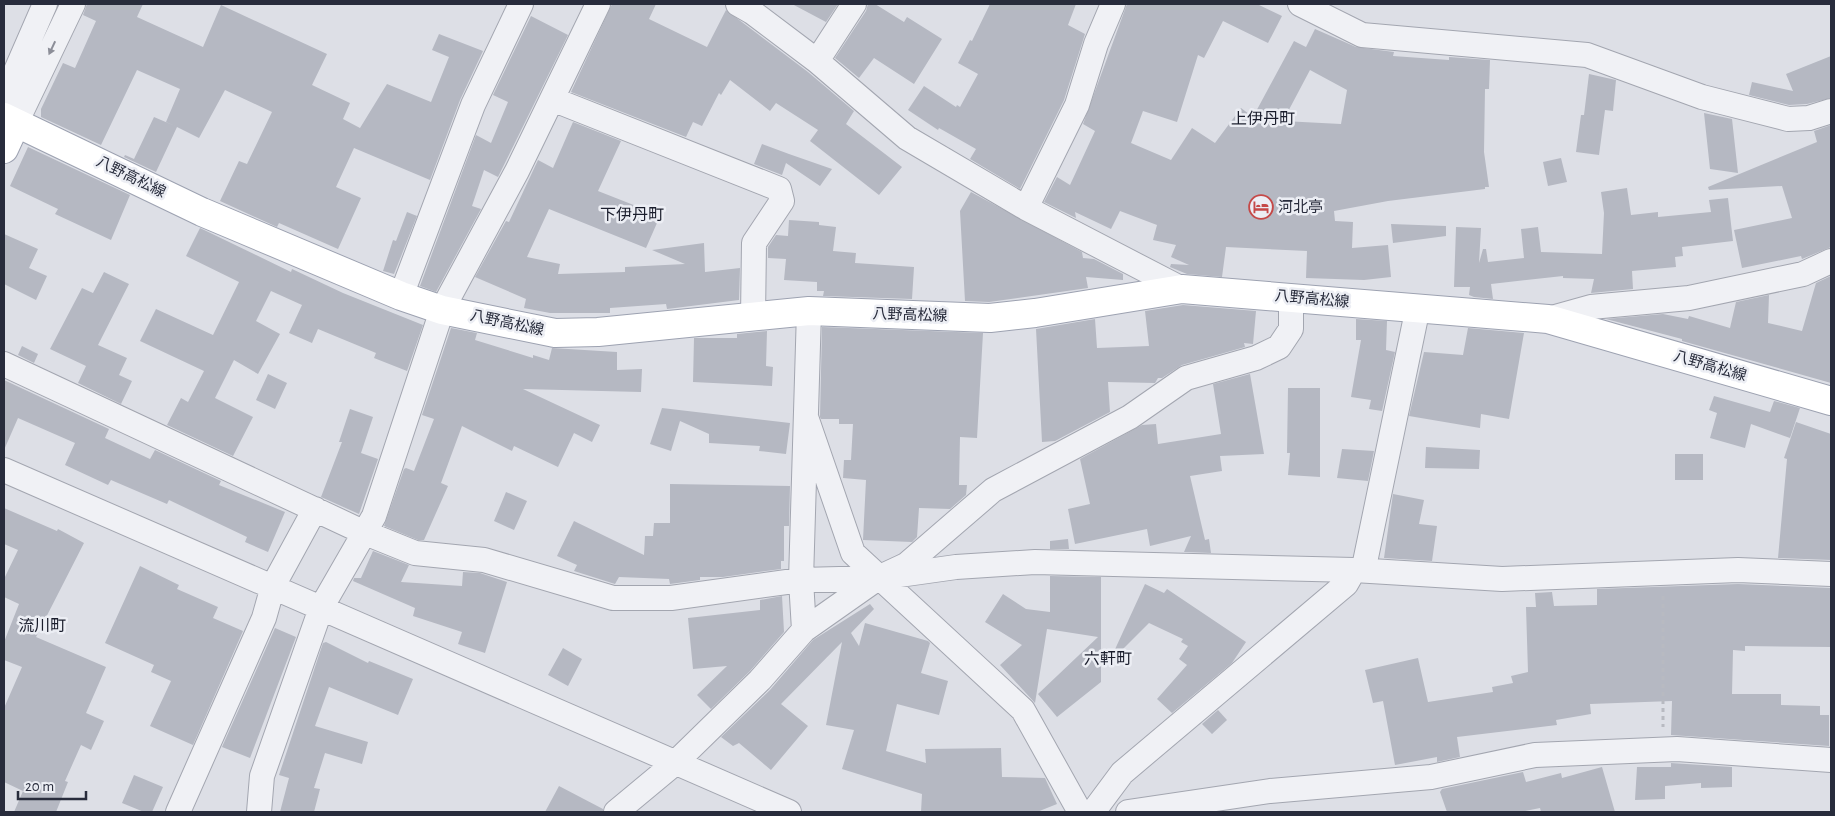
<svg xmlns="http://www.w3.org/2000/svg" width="1835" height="816" font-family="'Alegreya Sans','Noto Sans JP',sans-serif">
	<rect width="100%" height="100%" fill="#dddfe6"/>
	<path fill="#b5b8c2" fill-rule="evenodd" d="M87,4h56l-6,13 66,30 18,-42 106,49 -15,31 38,18 -7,16 17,9 27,-44 44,18 18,-45 -17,-7 7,-16 44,17 -23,49 -30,80 -76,-32 -18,39 25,11 -23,51 -59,-26 -2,4 -57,-26 19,-40 8,3 25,-52 -47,-22 -26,48 -22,-11 -21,45 -32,-15 1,-2 9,4 20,-42 21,9 -9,-4 14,-33 -43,-19 -36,75 -60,-28v-8l22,-46 12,5 21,-47 -13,-6z
		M612,4h44l-7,15 58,28 19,-37 82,62 46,39 -8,13 56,43 -23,28 -69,-54 8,-11 -42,-27 -6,8 -40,-31 -9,15 -2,-2 -17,33 -9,-4 -7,15 -115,-45z
		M792,4h46l-12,18z
		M868,4h7l29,18 3,-5 35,22 -28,45 -40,-26 -15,20 -24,-20 31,-47z
		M990,4h86l-8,21 17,9 -21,66 -44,89 -50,-30 6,-10 -37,-21 -1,2 -30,-20 16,-24 32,21 1,-2 3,2 18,-33 -20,-11 12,-23 2,1z
		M1127,4h130l25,12 -14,27 -45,-22 -19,37 -6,-3 -21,67 -34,-11 -12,32 40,17 21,-32 23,15 26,-35 12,9 41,-76 12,6 9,-18 41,18 38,5 -1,4 56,4v-3l41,3 -1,29h-4l-1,63 5,35h-4v2l-97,12 -54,10 1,10 18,1 -1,26 36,-3 3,32 -27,3 -58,-2 1,-27 -81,-4 -4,30 -35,-3 -17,-7 1,-3 18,1 -18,-8 5,-12 -23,-5 4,-15 -37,-14 -9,18 -36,-17 1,6 -32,-16 13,-25 13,8 25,-54 -12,-7zM1310,70l37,20 -6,34 -58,-3z
		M531,16l37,19 -70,142 -14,-7 -12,36 9,3 -45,83 -16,-6 56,-151 15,8 17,-41 -15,-7z
		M1831,56v42l-24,6 -18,1 -40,-10 3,-13 41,9 -7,-17z
		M1589,74l27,6 -3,31 -8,-1 -6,45 -23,-3 5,-37h3z
		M1704,113l28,6 6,54 -28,-4z
		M573,122l48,19 -23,50 56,22 -3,7 6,3 -11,25 -97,-39 -22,48 33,7 -2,10 67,-2v-5l60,-3 -33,-14 52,-7 1,29 35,-4 -1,32 -72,9 -1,-5 -56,4v5h-60l-26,-5 2,-9 -51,-22 31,-56 3,1 29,-62 15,8z
		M1831,125v122l-29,12 -1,-3 -59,12 -8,-38 58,-12 -10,-32 -73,4 -1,-3 109,-45 -3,-11z
		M762,144l27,10 43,15 -12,17 -34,-23 -4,12 -28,-11z
		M28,147l102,48 -19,45 -56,-26 3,-5 -48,-23z
		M1561,158l6,24 -19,4 -5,-24z
		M1627,188l4,27 27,-3v5l53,-5 -2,-12 19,-2 5,43 -51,6 1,9 -8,1 1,10 -44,4 1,18 -42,4 3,-14 -31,-1v-2l-72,8 2,15 -19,-2 -5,-2 1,-8h-16l2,-60 25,1 -2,35 4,-14h3l2,13 36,-4 -3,-29 17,-2 3,25 61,2 2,-41 -3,-21z
		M971,192l111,60 1,6 11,1 29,15v6l-37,-3 2,11 -99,14 -24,-1 -5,-90z
		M407,212l10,4 -23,58 -11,-3 10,-31 3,1z
		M789,220l30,2v3l17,2 -3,24 23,2 -1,10 59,4 -2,32 -89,-3 1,-5h-7v-9l-33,-2 2,-21 -18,-1v-11l8,-12 12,1z
		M1391,224l55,2v10l-53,7z
		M200,228l91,44 1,-3 51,24 80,32 -16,46 -33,-13 2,-5 -58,-24 -6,14 -23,-10 13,-28 -31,-14 -15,30 24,13 -22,40 -24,-14 -19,38 38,19 -20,39 -66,-31 14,-27 7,4 16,-31 -64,-30 16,-32 57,26 26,-53 -53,-26z
		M4,234l34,15 -9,19 18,8 -11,24 -32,-16z
		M104,272l25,12 -31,61 29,13 -8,17 13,6 -11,23 -43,-21 8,-17 -36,-17 32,-61 11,5z
		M1831,276v107l-149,-42v-2l-76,-20 57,-5 25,5 1,-3 41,12 6,-26 33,-7 -1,28 34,8 14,-48z
		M1183,305l73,6 -3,33 -9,-1 1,4 -63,18 -20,13h-4l-3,5 -47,-1 2,30 -55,29 -13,1 -6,-113 59,-10 2,29 52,-2 -4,-35z
		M1356,319l31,2 -1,29 9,2 -13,59 -13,-2 2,-9 -20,-3 10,-57h-5z
		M822,327l161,6 -6,105 -17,-1 -1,48h8l-1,10 -16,14 -31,-1 -2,29 -5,5 -49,-2 3,-60 -23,-2 1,-18h7l2,-36h-14v-5h-18l-1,-2z
		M451,328l26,5 -2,7 58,18v-3l16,5 3,-12 65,4v18l25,-1 -1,23 -118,-3 77,36 -8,17 -18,-9 -16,34 -44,-21 -2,5 -50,-25 -21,57 7,3 -24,54h-6l-34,-14 20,-57 2,-1 8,3 20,-52 -12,-4z
		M1468,328l56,5 -15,86 -28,-5 -1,14 -71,-12 15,-64 39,3z
		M767,331l-1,35 7,1 -1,19 -79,-4 1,-44h43v-4z
		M22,346l16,8 -4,9 -16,-8z
		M268,374l19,9 -12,26 -19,-9z
		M1250,374l14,80 -44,2 2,15 -32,5 15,64 4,-1 2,14 -27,-1 7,-16 -41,10 -3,-17 -72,15 -7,-35 22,-5 -10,-45 62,-34 14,-1 2,20 63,-10 -8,-50z
		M4,380l105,49 -4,9 45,21 5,-9 66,31 -2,4 66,27 -17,40 -23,-10 2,-5 -78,-37 -2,4 -56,-24 -3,5 -43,-20 10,-22 -57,-25 -14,32z
		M1288,388h32v89l-32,-2 2,-22h-3z
		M1714,396l56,16 4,-11 26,7 -10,30 -39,-14 -6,24 -35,-10 7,-25 -8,-3z
		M662,408l128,15 -4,31 -27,-3 1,-5 -51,-3v-9l-29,-13 -9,30 -21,-7z
		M350,409l23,8 -12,36 17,6 -19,55 -38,-17 21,-55h-3z
		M1796,422l35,12v126l-53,-2 9,-99 -3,-1z
		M1426,447l54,3 -1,19 -54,-1z
		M1342,449l32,2 -6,30 -31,-3z
		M1675,454h28v26h-28z
		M670,484l120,2 -1,40h-5v35h-3v8l-58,8h-23v3l-30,4 -1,-5 -50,-2 -4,7 -41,-13 3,-6 -20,-9 17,-35 70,34 1,-19h8l1,-13h16z
		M506,492l21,9 -13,29 -20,-9z
		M1393,494l31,6 -5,24 18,2 -5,35 -48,-3z
		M4,508l53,23 1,-2 26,14 -48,94 70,30 -20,46 18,8 -13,29 -10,-5 -16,36 3,1 -12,30h-42l9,-21 -19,-9v-74l18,-41 -18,-7v-18l15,-38 -15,-7v-18l14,-29 -14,-6z
		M1068,539l1,10h-19v-8z
		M373,551l36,14 -8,17 61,4 1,-14 17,1 27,9 -22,71 -27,-9 4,-12 -49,-16 2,-8 -62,-27 1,-3h7z
		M140,566l39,19 -2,4 41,18 -5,11 30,13 -50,114 -43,-19 21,-45 -20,-9 3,-7 -49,-22z
		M1050,576l51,1v105l-44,35 -19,-23 60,-57 -51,-8 -12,74 -35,-38 22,-20 -37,-23 18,-28 23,15 24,3z
		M1145,584l19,9 3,-4 79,53 -14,21 -60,50 -15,-14 30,-34 -8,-6 9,-13 -7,-4 2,-3 -34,-16 -36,36 -2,-1z
		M1738,584l93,4v59l-86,-1v5l-12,-1 -1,44h49v11l39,1v9h9v31l-158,-11 1,-34 -82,3 1,10 -35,6 1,5 -100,12 3,20 -23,5v-5l-42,8 -12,-64 -10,2 -8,-33 53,-12 10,44 65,-10 -1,-5 21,-4 -2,-7 17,-4 -2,-65h10l-1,-14 17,-1 2,14 43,-1v-16z
		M782,596l2,36 -34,39 -39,38 -14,-14 30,-29 -34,3 -5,-51 72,-8v-10z
		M870,604l4,5 -23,24 8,13 6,-23 63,18 2,2 -9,30 27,8 -9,34 -42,-11 -11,47 40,12 -1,-14 76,-1 1,29 43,1 12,26 -20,8h-116l1,-18 -80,-25 12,-39 -28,-5 16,-83 -61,62 27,22 -37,44 -32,-27 -6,3 -12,-9 49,-47 43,-50z
		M275,628l21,9 -46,121 -28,-11z
		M326,642l42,21 1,-2 44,18 -15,36 -69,-28 -14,39 53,16 -6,22 -37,-11 -11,35 6,1 -6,23h-34l9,-34 -10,-3 44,-132z
		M563,648l19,11 -14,27 -20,-11z
		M1218,710l9,10 -15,14 -10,-10z
		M1671,763l61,4v20l-31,1v-5l-36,3v13l-30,1 2,-33h34z
		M1602,767l13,45h-74l-1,-4 -19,4h-74l-7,-20 2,-3 81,-17 3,10 35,-9 1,5z
		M134,775l29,12 -11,25h-8l-22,-9z
		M559,786l44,23v3h-58z"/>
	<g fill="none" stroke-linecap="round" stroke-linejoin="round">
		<g stroke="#a3a6b0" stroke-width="26">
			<path id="minor" d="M738,4l14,8 65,49 90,77 119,70 156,81
				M1300,4l62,31 225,20 115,42 86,22 21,-1 22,-7
				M817,61l37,-57
				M4,98l41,-94
				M552,99l227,90 3,12 -28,42 -1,74
				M16,123l57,-119
				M1026,208l51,-103 19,-61 17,-40
				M401,296l72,-191 48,-101
				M1548,319l43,-12 98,-9 114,-24 28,-13
				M4,364l359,168 52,21 69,7 129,38h58l130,-18 77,-2 78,-11 79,-5 319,8 148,9 236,-9 93,4
				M806,417l47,136 170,157 57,102
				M4,470l785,342
				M804,630l-3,-50 8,-269
				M178,812l86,-194 9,-32 42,-77
				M259,812l3,-36 59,-168 53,-92 68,-206 75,-139 81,-167
				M616,812l59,-49 85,-83 44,-50 74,-52 28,-13 87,-75 137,-73 56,-39 70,-20 23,-11 12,-18v-32
				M1093,812l29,-39 224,-189 8,-14 10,-3 54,-260
				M1128,812l142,-21 161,-14 104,-22 142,-6 154,11"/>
		</g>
		<g stroke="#9da2b1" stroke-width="30">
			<path id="major" d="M4,117l198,95 199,84 41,14 113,23 43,-1 211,-21 181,7 45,-5 147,-24 366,30 283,82
				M4,149l12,-26"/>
		</g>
		<path stroke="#b8bac1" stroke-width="3" stroke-dasharray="4 4" stroke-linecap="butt" d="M1663,596v131"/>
		<use href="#minor" stroke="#f0f1f5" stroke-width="24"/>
		<use href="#major" stroke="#fff" stroke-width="28"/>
	</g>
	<defs><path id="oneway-solid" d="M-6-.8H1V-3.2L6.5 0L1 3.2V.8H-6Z" transform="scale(1.25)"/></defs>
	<use fill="#8c8e98" href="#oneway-solid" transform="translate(52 48) rotate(115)"/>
	<defs>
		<g id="hotel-ring" transform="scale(1.25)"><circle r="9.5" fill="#eceef4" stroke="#c54948" stroke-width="1.5"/><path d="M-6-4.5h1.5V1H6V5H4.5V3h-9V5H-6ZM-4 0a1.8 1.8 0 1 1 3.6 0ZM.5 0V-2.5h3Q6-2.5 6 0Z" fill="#c54948"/></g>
	</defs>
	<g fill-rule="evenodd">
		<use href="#hotel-ring" x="1261" y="207"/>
	</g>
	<g text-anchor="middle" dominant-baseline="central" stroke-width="5" stroke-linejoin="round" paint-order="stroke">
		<g font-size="15" fill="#282c3c" stroke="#eceef4">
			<text transform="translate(131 177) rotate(26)">八野高松線</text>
			<text transform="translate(1312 299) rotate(5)">八野高松線</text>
			<text transform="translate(910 315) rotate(2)">八野高松線</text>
			<text transform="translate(507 323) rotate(12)">八野高松線</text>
			<text transform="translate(1710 366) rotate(16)">八野高松線</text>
		</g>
		<g font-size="15" fill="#282c3c" stroke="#eceef4" text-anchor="start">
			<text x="1278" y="207">河北亭</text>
		</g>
		<g font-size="16" fill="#1a1d2c" stroke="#eceef4">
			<text x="1263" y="119">上伊丹町</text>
			<text x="632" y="215">下伊丹町</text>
			<text x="42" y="626">流川町</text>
			<text x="1108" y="659">六軒町</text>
		</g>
	</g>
	<rect width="1835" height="816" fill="none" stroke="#282c3c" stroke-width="10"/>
	<path d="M18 791v8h68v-8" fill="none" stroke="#282c3c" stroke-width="2.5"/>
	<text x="25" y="791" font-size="15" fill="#282c3c" stroke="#eceef4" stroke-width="4" paint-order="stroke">20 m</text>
</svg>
